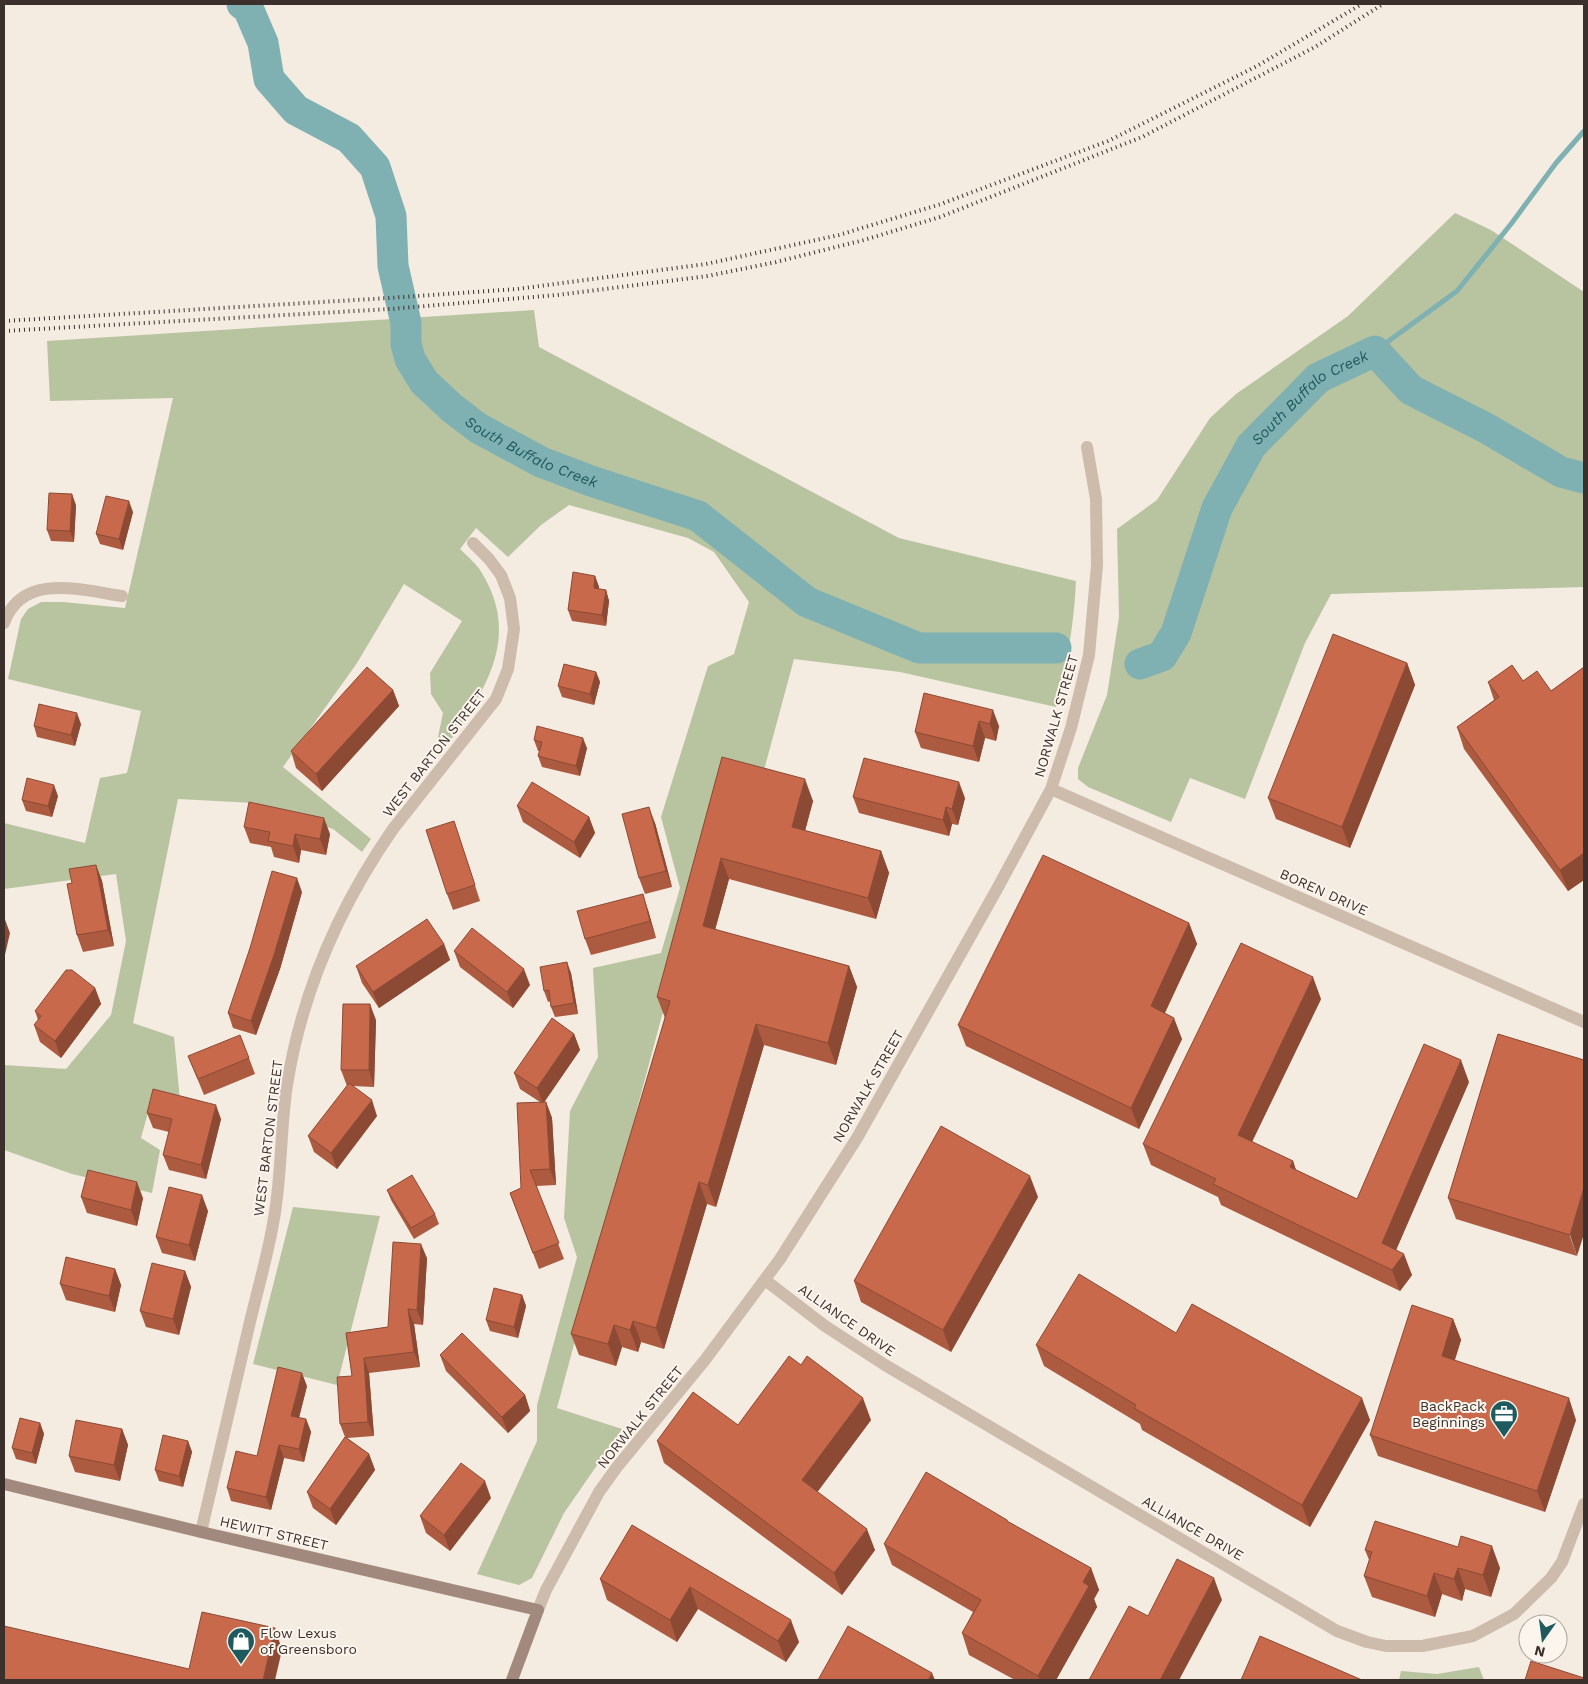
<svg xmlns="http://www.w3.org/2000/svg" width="1588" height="1684" font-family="'Work Sans',sans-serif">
	<rect width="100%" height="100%" fill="#f4ebe1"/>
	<path fill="#b8c4a0" d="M1455,213l36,17 93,62v295l-253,7 -26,49 -60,156 -55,-21 -19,44 -83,-35 -10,-8v-11l29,-73 12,-78 -2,-88 40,-29 53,-82 26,-24 112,-78z
		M534,310l5,37 360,191 177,43c-2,43 -9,84 -20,126l-156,-35 -106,-13 -34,126 -65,107 -138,516 65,21 -58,84 -32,65 -13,7 -42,-11 60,-133v-36l40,-148 -13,-39 6,-107 28,-54 -5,-89 68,-15 19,-65 -19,-71 47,-151 26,-12 15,-52 -35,-50 -26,-14 -119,-33 -28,20 -33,32 -32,-29 -16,21c8,8 18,16 23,26 38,64 1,117 -36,170l-9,-8 5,-24 -12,-19 -1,-21 32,-52 -58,-37 -47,79 -74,104 88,72 -9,13 -29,-23 -79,-26 -76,-4 -45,224 41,14 6,63 -27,-6 -12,44 19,12 -8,43 -80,-19 -68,-24v-85l62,4 45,-54 15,-74 -10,-67 -112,15v-66l81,20 15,-65 27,-5 14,-62 -133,-32 13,-60 7,-10 13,-7h22l62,6 48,-210 -123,3 -3,-60z
		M293,1207l87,9 -43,169 -84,-21z
		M1479,1667l5,13h-85l2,-9 36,3z"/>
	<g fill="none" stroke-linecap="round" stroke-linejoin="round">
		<path stroke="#7fb0b2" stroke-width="5" d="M1375,351l82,-60 54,-67 45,-61 28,-32"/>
		<g stroke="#7fb0b2" stroke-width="31">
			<path id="s1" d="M242,4l6,4 15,35 6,36 27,31 53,28 26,29 16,49 2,50 13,57v21l4,15 14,23 28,26 26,20 63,34 50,19 107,35 109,86 112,46h137"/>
			<path id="s2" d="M1140,664l22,-8 14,-23 41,-125 34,-62 67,-68 57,-27 36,39 75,38 75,44 23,6"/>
		</g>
		<path stroke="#cdbbac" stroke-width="12" d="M4,623c18,-51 77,-33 118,-27
			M1051,789l533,233
			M765,1280l60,46 60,39 452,266 30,11 19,4h36l51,-10 41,-22 37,-36 11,-16 22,-58
			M201,1532c16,-68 32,-137 48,-206 8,-34 18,-68 24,-102 9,-46 7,-93 14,-139 15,-94 52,-178 106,-256l103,-130 12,-30 6,-40 -4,-31 -9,-23 -12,-16 -16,-16
			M538,1610l8,-20 53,-98 18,-25 88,-107 75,-101 77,-121 140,-249 54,-100 20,-61 18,-73 8,-90 -1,-66 -9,-52"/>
		<path stroke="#a18a7d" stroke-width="12" d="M4,1484l197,48 337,78 -26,70"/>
		<path stroke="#3b302b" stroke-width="4" stroke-dasharray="1 4" stroke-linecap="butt" d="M4,321l385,-23 128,-9 189,-25 133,-29 102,-31 167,-63 149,-75 105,-62
			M4,331l386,-22 167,-14 151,-19 68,-14 88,-22 76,-23 202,-80 173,-90 68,-43"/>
	</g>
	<path fill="#ac5a40" d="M76,505l-2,37 -23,-1 -4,-11z
		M133,512l-10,38 -23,-6 -4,-10z
		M595,576l4,11v2l7,1 3,11 -3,25 -34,-5 -4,-11z
		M1407,663l8,22 -65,163 -74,-29 -8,-21z
		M1584,667v213l-16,11 -104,-142 -7,-22 37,-27 -6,-18 35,-1 28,10z
		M596,672l4,10 -6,23 -32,-8 -4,-11z
		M393,690l6,16 -77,85 -26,-23 -5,-17z
		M924,693l75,33 -3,15 -11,-3 -6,24 -58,-14 -6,-16z
		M81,724l-6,22 -38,-9 -3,-11z
		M534,740l53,8 -7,28 -38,-9 -4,-11 2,-5h-2z
		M722,757l91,44 -8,30 76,20 8,22 -13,46 -147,-40 -14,51 134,36 8,21 -21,78 -72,-20 -48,162 -9,-3 -43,145 -23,-7 -3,10 -16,-5 -6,19 -37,-11 -8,-21 94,-316 -8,-21z
		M58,796l-6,21 -26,-6 -4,-11z
		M853,797l112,1 -7,27 -6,-1 -3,12 -90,-23z
		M517,806l72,11 6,16 -15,25 -57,-36z
		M655,823l17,64 -27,7 -6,-16z
		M244,827l86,7 -4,21 -25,-5 -2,13 -25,-6 -3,-10 -21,-4z
		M459,837l21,64 -27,9 -6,-16z
		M96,865l6,16 12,65 -31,6 -6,-17 -5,-52z
		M302,892l-22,77 -24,66 -23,-7 -5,-15z
		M648,910l8,28 -65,17 -6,-16z
		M1189,923l8,21 -32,69 17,26 -43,90 -173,-83 -8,-21z
		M444,944l6,16 -71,48 -17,-25 -6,-17z
		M454,951l76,34 -17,23 -53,-41z
		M571,973l7,41 -23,3 -4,-10v-6l-3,1 -4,-11z
		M95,988l6,16 -40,54 -21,-16 -6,-17 4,-5 -3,-9z
		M1321,999l-69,143 41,19 3,9 61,29 112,-117 -73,168 16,25 -12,16 -179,-86 -3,-8 -67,-32 -8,-21z
		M376,1020l-2,67 -21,-1 24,30 -40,53 -23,-17 -6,-16 39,-50 -6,-16z
		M574,1034l6,16 -36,52h2l6,16 4,67 -20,1 28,73 -25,10 -29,-76 11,-5 19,-86 -20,-13 -6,-16z
		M1498,1034l79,222 -121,-37 -8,-21z
		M188,1056l61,2 6,16 -51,21z
		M147,1113l74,6 -15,60 -37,-9 -6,-15 6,-23 -16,-4z
		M387,1190l48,24 4,10 -25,15 -23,-39z
		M81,1197l62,1 -6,28 -50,-13z
		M1038,1197l-87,155 -90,-50 -7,-21z
		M208,1211l-13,50 -33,-8 -6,-16z
		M427,1258l-4,67 -9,-1 6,43 -51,6 5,63 -27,2 22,16 6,16 -39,55 -23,-17 -6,-16 38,-55 -5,-13 12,-48 -6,-43 42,-6z
		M115,1269l6,16 -6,27 -49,-12 -6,-16z
		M185,1271l6,16 -12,48 -33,-8 -6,-16z
		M522,1295l4,11 -8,32 -28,-7 -4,-11z
		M1453,1319l8,21 -6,20 121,60 -31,92 -167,-56 -8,-21z
		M1176,1333l194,87 -60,107 -168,-97 -2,-6 -96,-58 -8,-21z
		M440,1355l85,40 5,16 -22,22 -62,-62z
		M307,1386l-8,32 7,1 5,13 -7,30 -20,-4 -13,52 -40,-9 -4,-13 30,-32z
		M871,1420l-54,72 58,58 -33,45 -178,-132 -7,-22 81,-16z
		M40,1423l4,11 -8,30 -20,-5 -4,-11z
		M122,1429l6,16 -8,36 -45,-9 -6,-16z
		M188,1441l4,11 -9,35 -24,-6 -4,-11z
		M491,1498l-41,53 -24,-18 -6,-17z
		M1007,1520l1,2 83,46 8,22 -5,9 3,8 -41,73h-41l-46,-25 -7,-22 11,-21 -81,-47 -8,-21z
		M632,1525l167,117 -13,20 -88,-53 -21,33 -70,-42 -7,-21z
		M1365,1550l135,18 -9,29 -26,-8 -3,12 -20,-7 -7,23 -63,-20 -8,-21 5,-16z"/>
	<path fill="#8c4a34" d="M72,494l4,11 -2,37 -4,-11z
		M129,501l4,11 -10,38 -4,-11z
		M595,576l4,11 -1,12 -4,-11z
		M606,590l3,11 -3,25 -4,-11z
		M1407,663l8,22 -65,163 -8,-21z
		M596,672l4,10 -6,23 -4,-11z
		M393,690l6,16 -77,85 -6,-17z
		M993,710l6,16 -3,15 -6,-17z
		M77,713l4,11 -6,22 -4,-11z
		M979,721l6,17 -6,24 -6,-16z
		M583,738l4,10 -7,28 -4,-10z
		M805,779l8,22 -13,48 -8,-22z
		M959,782l6,16 -7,27 -6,-16z
		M54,785l4,11 -6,21 -4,-11z
		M649,807l6,16 17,64 -6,-16z
		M946,807l6,17 -3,12 -6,-16z
		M589,817l6,16 -15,25 -6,-16z
		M324,818l6,16 -4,21 -6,-16z
		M454,821l5,16 21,64 -5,-16z
		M295,834l6,16 -2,13 -6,-17z
		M881,851l8,22 -13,46 -8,-21z
		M1584,853v27l-16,11 -8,-21z
		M721,858l8,21 -19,69 -7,-22z
		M96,865l6,16 12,65 -6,-16z
		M297,878l5,14 -22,77 -24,66 -5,-14z
		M643,894l5,16 8,28 -6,-17z
		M4,917l6,16 -6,26z
		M1189,923l8,21 -39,83 -7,-21z
		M444,944l6,16 -71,48 -6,-16z
		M567,962l4,11 7,41 -4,-11z
		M849,966l8,21 -21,78 -8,-22z
		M524,969l6,16 -17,23 -6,-16z
		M1313,977l8,22 -76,157 -7,-21z
		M95,988l6,16 -40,54 -6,-17z
		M370,1004l6,16 -2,67 -5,-17z
		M1174,1018l8,21 -43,90 -8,-21z
		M756,1024l8,21 -48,162 -8,-22z
		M574,1034l6,16 -37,54 -6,-16z
		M1461,1060l8,22 -79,182 -8,-21z
		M372,1100l5,16 -40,53 -6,-16z
		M546,1102l6,16 4,67 -6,-16z
		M216,1105l5,14 -15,60 -5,-14z
		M1293,1161l7,22 -10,-16z
		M1030,1176l8,21 -87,155 -8,-22z
		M137,1182l6,16 -6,28 -6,-16z
		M699,1182l8,22 -43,145 -8,-21z
		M1584,1187v47l-7,22 -7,-21z
		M202,1195l6,16 -13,50 -6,-16z
		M421,1244l6,14 -4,67 -6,-15z
		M1404,1254l8,21 -12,16 -8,-21z
		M115,1269l6,16 -6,27 -6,-16z
		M185,1271l6,16 -12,48 -6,-16z
		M522,1295l4,11 -8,32 -4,-11z
		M408,1309l6,15 6,43 -6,-15z
		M1453,1319l8,21 -12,37 -7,-21z
		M633,1321l8,21 -3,10 -8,-22z
		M614,1325l8,22 -6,19 -8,-22z
		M364,1358l5,15 5,63 -6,-14z
		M302,1373l5,13 -11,43 -5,-13z
		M525,1395l5,16 -22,22 -6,-16z
		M863,1398l8,22 -61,82 -8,-22z
		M1362,1398l8,22 -60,107 -8,-22z
		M1569,1398l7,22 -31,92 -8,-21z
		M306,1419l5,13 -7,30 -5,-13z
		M40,1423l4,11 -8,30 -4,-11z
		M122,1429l6,16 -8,36 -6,-16z
		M188,1441l4,11 -9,35 -4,-11z
		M279,1445l5,13 -13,52 -5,-13z
		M369,1454l6,16 -39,55 -6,-16z
		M485,1481l6,17 -41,53 -6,-16z
		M867,1529l8,21 -33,45 -8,-22z
		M1492,1546l8,22 -9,29 -8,-22z
		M1091,1568l8,22 -5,9 3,8 -41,73h-16l-2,-4 45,-94z
		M1458,1568l7,21 -3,12 -8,-22z
		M1434,1573l8,21 -7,23 -8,-21z
		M1214,1578l8,22 -43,80h-19z
		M690,1587l8,22 -21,33 -7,-22z
		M791,1620l8,22 -13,20 -8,-21z
		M275,1628l7,22 -7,30h-12z
		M932,1673l3,7h-7z"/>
	<path fill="#c8694b" stroke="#8c4a34" d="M49,493l23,1 -2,37 -23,-1z
		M106,496l23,5 -10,38 -23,-5z
		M573,572l22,4 -1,12 12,2 -4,25 -34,-5z
		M1333,634l74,29 -65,164 -74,-29z
		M564,664l32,8 -6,22 -32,-8z
		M1512,665l11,16 14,-10 14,20 33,-24v186l-24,17 -103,-143 42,-30 -11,-15z
		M367,667l26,23 -77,84 -25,-23z
		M924,693l69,17 -3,14 -11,-3 -6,25 -58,-14z
		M39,704l38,9 -6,22 -37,-9z
		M537,726l46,12 -7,28 -38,-10 4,-14 -8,-2z
		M722,757l83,22 -13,48 89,24 -13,47 -147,-40 -18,68 146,40 -21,77 -72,-19 -48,161 -9,-3 -43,146 -23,-7 -3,9 -16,-5 -6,19 -37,-10 99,-333 -13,-4z
		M864,758l95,24 -7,27 -6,-2 -3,13 -90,-23z
		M27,778l27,7 -6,21 -26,-6z
		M532,782l57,35 -15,25 -57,-36z
		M249,802l75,16 -4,21 -25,-5 -2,12 -25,-5 2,-9 -26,-5z
		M649,807l17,64 -27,7 -17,-64z
		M454,821l21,64 -28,9 -21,-64z
		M1043,855l146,68 -38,83 23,12 -43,90 -173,-83z
		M96,865l12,65 -31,5 -10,-51 5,-1 -3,-14z
		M272,871l25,7 -23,77 -23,66 -23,-8 22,-65z
		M643,894l7,27 -65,18 -8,-28z
		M427,919l17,25 -71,48 -17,-26z
		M472,928l52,41 -17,23 -53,-41z
		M1241,943l72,34 -75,158 55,26 -3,6 67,32 67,-155 37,16 -79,183 22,11 -12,16 -179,-86 3,-5 -73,-35z
		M567,962l7,41 -23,4 -2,-17 -5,1 -4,-24z
		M66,970h6l23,18 -40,53 -21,-16 7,-9 -6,-5z
		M343,1004h27l-1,66h-28z
		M552,1018l22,16 -37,54 -23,-15z
		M1498,1034l86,26v127l-14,48 -122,-37z
		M240,1035l9,23 -51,21 -10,-23z
		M349,1083l23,17 -41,53 -23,-17z
		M153,1089l63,16 -15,60 -38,-10 9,-36 -25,-6z
		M546,1102l4,67 -20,1 29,73 -26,10 -23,-60 11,-5 -4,-85z
		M941,1126l89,50 -87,154 -89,-49z
		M88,1170l49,12 -6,28 -50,-13z
		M412,1175l23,39 -24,14 -24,-38z
		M169,1187l33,8 -13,50 -33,-8z
		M393,1242l28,2 -4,66 -9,-1 6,43 -50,6 4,64 -28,2 -3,-47 15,-1 -6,-43 42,-6z
		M66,1257l49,12 -6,27 -49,-12z
		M152,1263l33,8 -12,48 -33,-8z
		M1079,1274l97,59 16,-29 170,94 -60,107 -168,-97 2,-3 -100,-60z
		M494,1288l28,7 -8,32 -28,-7z
		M1412,1305l41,14 -11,37 127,42 -32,93 -167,-56z
		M462,1333l63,62 -23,22 -62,-62z
		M789,1356l12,9 6,-9 56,42 -61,82 65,49 -33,44 -177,-132 36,-49 45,33z
		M278,1367l24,6 -11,43 15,3 -7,30 -20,-4 -13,52 -39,-9 9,-37 21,5z
		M20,1418l20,5 -8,30 -20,-5z
		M76,1420l46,9 -8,36 -45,-9z
		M163,1435l25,6 -9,35 -24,-6z
		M345,1437l24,17 -39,55 -23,-17z
		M461,1463l24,18 -41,54 -24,-19z
		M926,1472l81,48v1l84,47 -8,14 6,4 -51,90 -76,-43 19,-33 -97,-56z
		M1375,1521l83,26 3,-11 31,10 -9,29 -25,-7 -4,11 -20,-6 -7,23 -63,-20 8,-24 -7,-2z
		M632,1525l159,95 -13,21 -88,-54 -20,33 -70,-41z
		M1177,1559l37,19 -54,102h-71l40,-74 19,10z
		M202,1612l73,16 -12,52h-259v-54l185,43z
		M848,1626l84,47 -4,7h-110z
		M1260,1636l102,44h-121z
		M1531,1661l53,17v2h-59z"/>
	<defs>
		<g id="office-pin" transform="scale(1.4375)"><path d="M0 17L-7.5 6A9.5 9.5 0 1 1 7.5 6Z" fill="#1f5a5e" stroke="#fbf5ee"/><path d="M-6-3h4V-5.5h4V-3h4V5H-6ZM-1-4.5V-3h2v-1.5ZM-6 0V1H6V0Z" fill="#fff"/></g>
		<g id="shop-pin" transform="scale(1.4375)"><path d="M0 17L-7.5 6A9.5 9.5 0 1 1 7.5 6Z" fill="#1f5a5e" stroke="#fbf5ee"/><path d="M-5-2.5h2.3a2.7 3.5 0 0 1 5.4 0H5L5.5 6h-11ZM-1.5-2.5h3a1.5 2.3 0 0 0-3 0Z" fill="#fff"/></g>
	</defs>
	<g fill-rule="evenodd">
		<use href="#office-pin" x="1504" y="1414"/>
		<use href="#shop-pin" x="241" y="1641"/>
	</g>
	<g text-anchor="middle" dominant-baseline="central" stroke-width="4" stroke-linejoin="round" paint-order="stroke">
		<g font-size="14" fill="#3b302b" stroke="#fbf5ee">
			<text transform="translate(1056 716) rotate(-74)">NORWALK STREET</text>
			<text transform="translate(434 753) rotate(-52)">WEST BARTON STREET</text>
			<text transform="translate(1324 892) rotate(24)">BOREN DRIVE</text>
			<text transform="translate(868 1086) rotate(-60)">NORWALK STREET</text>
			<text transform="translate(268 1138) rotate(-83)">WEST BARTON STREET</text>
			<text transform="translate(847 1320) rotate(35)">ALLIANCE DRIVE</text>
			<text transform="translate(640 1417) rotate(-51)">NORWALK STREET</text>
			<text transform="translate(1193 1528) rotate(30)">ALLIANCE DRIVE</text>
			<text transform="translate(274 1533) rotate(13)">HEWITT STREET</text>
		</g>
		<g font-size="14" fill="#3b302b" stroke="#fbf5ee" text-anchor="end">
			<text x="1485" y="1406">BackPack<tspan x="1485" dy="16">Beginnings</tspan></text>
			<text x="260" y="1633" text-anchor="start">Flow Lexus<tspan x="260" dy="16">of Greensboro</tspan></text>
		</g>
		<g font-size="15" font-style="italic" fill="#1f5a5e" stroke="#fbf5ee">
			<text stroke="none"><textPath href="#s2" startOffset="330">South Buffalo Creek</textPath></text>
			<text stroke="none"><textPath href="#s1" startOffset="575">South Buffalo Creek</textPath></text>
		</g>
	</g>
	<rect width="1588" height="1684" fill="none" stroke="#3b302b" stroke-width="10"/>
	<g transform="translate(1543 1639) rotate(194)"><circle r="24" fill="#fbf5ee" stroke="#aea6a0"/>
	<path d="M0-4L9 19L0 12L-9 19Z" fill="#1f5a5e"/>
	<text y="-8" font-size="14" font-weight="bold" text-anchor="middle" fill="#3b302b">N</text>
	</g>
</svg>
